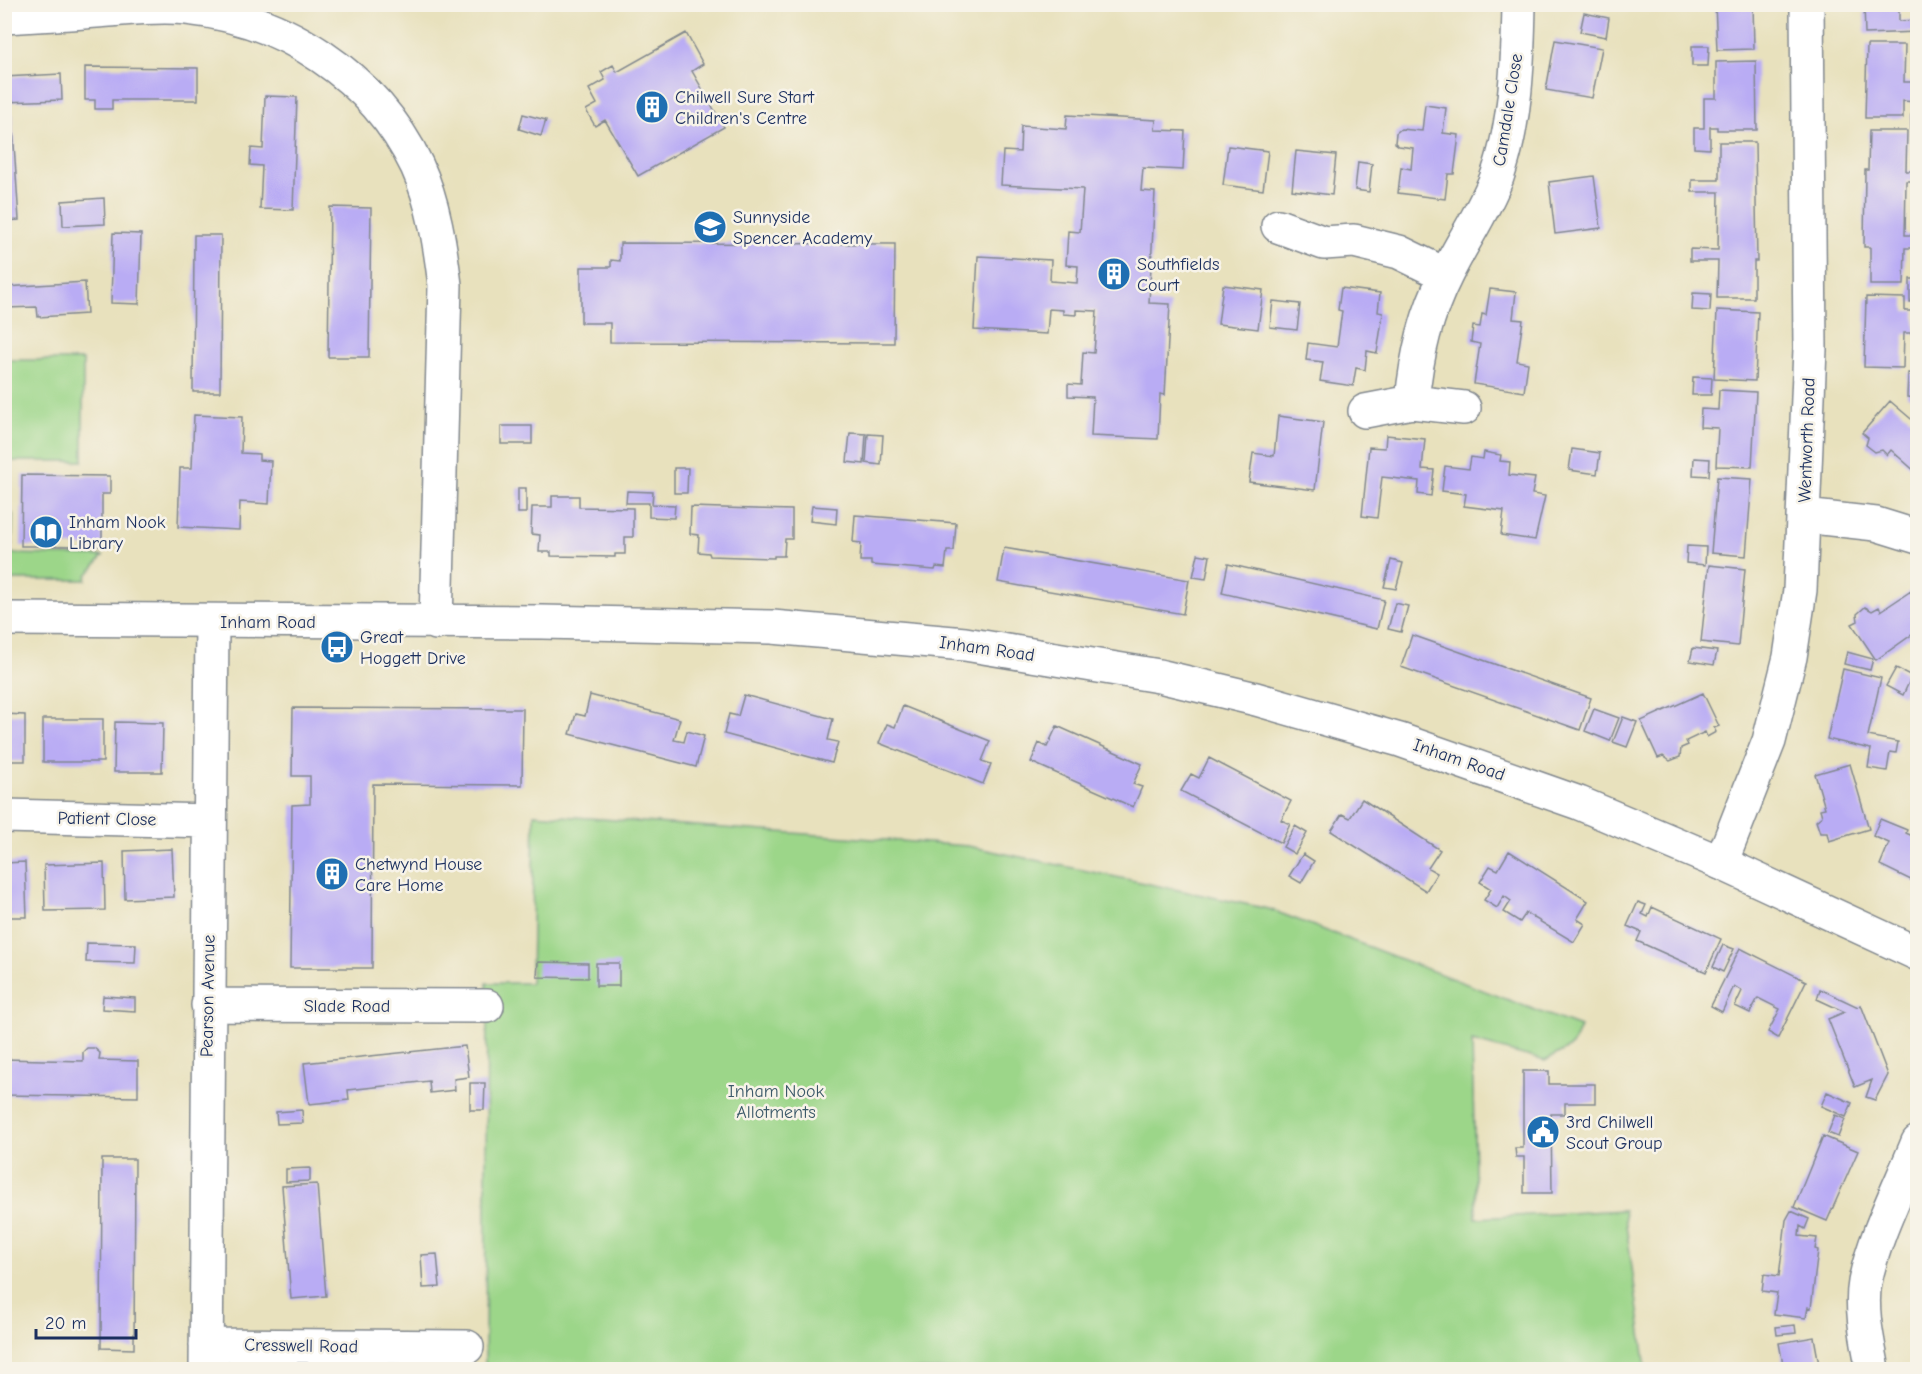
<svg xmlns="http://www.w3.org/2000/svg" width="1922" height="1374" font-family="'Comic Neue',sans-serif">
	<rect width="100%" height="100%" fill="#f7f3e8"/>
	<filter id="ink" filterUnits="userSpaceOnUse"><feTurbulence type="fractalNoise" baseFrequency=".0167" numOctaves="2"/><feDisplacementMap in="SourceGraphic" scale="12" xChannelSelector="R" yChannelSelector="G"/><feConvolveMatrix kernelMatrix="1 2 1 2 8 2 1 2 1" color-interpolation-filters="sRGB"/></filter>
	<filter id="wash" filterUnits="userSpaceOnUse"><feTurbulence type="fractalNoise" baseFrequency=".008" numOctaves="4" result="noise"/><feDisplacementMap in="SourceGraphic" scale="24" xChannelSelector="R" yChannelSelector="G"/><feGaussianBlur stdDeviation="1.35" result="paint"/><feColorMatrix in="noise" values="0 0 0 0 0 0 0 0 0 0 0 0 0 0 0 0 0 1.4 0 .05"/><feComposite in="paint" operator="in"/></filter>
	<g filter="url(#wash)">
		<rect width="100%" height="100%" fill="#e8e1bd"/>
		<path fill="#9cd689" stroke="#5c8274" stroke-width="1.5" d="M5,360h78v101h-78z
			M5,514h8l-1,30 -7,-2z
			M4,551l11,3 88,2 -16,19 -1,5h-81z
			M534,814l434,32 301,63 311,118 -8,19 -27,15 -73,-20 4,177 148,-8 22,159 -1161,1 2,-387h44z"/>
		<g id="blocks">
			<path fill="#b9acf4" d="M1715,4h38l1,45 -37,1z
				M1864,4h35v17l18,-1v12l-52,2z
				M1584,13l25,5 -3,19 -26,-5z
				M686,33l17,31 -11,7 32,56 -86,49 -33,-56 -10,6 -9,-16 11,-6 -8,-15 16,-9 -4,-8 12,-7 4,7z
				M1555,40l47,8 -10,50 -46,-8z
				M1867,45h38l-1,37h13v20l-14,-1v17h-38z
				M1692,46h17l-1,20h-16z
				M1756,61l1,69h-40v-3h-7v22l-16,-1v-20h10v-30h12v-36z
				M85,67l113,1v32h-86v9h-17v-9h-10z
				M61,74l1,26 -58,2v-25z
				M265,96l32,1 -4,113 -33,-1 2,-43 -12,-1 1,-17 12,1z
				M1425,105l21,3 -3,25 16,2 -5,39h-6l-3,25 -47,-6 3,-26 10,2 2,-21 -14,-2 -4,-3 1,-10 5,-4 21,2z
				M12,114l7,106 -15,1v-106z
				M523,114l23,6 -5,16 -22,-7z
				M1067,115l89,5 -1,10 30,1 -2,39 -40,-2 -2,23 14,1 -6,111 21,1 -5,91 -5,-1 -2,45 -67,-3 2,-39 -25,-1v-12l13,1 2,-33 11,1 3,-42 -21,-1v5l-13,-1v-4l-14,-1 -2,25 -73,-4 4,-74 73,4 -1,21 27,2 1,-17 -12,-1 2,-34 12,1 3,-43 -82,-4 2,-34 17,1 1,-26 45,3z
				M1911,115h6v20h-6z
				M1869,131h38l-1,40h11v10h-11l-1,54h12v13h-12l-1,37h-34v-38h-6l1,-77h3z
				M1719,142h36l2,119h-3v37h-37l1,-37h-28v-12l28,1 1,-58h-27v-12h27z
				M1228,146l40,5 -5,39 -40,-5z
				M1296,151l40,4 -4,40 -40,-5z
				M1358,162l14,2 -3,28 -14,-2z
				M1594,176l7,52 -46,6 -6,-52z
				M104,198l1,26 -42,2 -1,-25z
				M330,207l41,1 -2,149h-41z
				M113,233l28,1 -2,70 -28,-1z
				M194,235h27l-1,157h-27z
				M620,243l275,1 -1,99 -284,-1v-19h-29v-56h30v-7l9,1z
				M1910,279h7v23h-7z
				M85,282l2,32 -49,3 -1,-10 -32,1v-21z
				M1223,285l40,5 -5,39 -40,-5z
				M1341,288l39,5 -2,19 5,1 -6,40 -10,-2 -2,19 -9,-2 -3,18 -33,-5 3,-19 -17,-2 2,-17 29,4 5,-36 -4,-1z
				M1490,289l26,3 -3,27 10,1 -6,41 11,2 -4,29 -50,-8 6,-40 -9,-2 2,-16 7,1 2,-13 4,1z
				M1693,293l18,1 -1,17 -18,-1z
				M1866,297l39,1v13h10v22h-11l-1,35 -39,-1z
				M1273,301l27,3 -3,26 -27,-3z
				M1717,310l41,2 -3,69 -41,-2z
				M1908,373l9,1v24l-10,-1z
				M1693,377l19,1 -1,17h-19z
				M1719,390l37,2 -4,75 -36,-1 2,-38 -18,-1 1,-18 17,1z
				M1890,401l27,23v49l-26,-23 -4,5 -5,-5 -7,2 -9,-7 2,-7 -6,-5z
				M194,415l48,2 -1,36 18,1v6l12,1 -2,43 -29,-2 -1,28 -61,-3 2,-59h12z
				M1278,416l45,6 -8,68 -66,-8 4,-29 21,3z
				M501,426h31v18h-31z
				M850,433l16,1 -2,30 -17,-2z
				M868,434l15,1 -2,30 -15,-2z
				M1386,435l39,4 -3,30 12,1 -3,26 -13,-2 1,-13 -37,-4 -5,41 -15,-2 7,-69 16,1z
				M1572,449l28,4 -3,21 -28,-4z
				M1484,452l17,3 -1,6 10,1 -1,13 26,3 -3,16 13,2 -10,44 -34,-5 3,-24 -40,-5 2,-12 -24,-3 3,-25 24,3 2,-12 12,2z
				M1694,458l16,1 -1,17 -16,-1z
				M674,468h14l-1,25h-13z
				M22,475l88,1v18h-8v52h-81z
				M1717,477l35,2 -6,77 -35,-3z
				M518,488h8v25h-8z
				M627,491l26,1 -1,12 23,1 -1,13 -25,-1v-14h-23z
				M552,496h27v11l54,1v29h-8v17h-10v3l-64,-1v-4h-12l1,-17 -9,-1 1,-27h20z
				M812,506l25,2 -1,16 -26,-3z
				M691,507l101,3v29h-7l-1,17h-10v2l-64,-2 -1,-3 -11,-1 1,-17 -9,-1z
				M855,515l101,8 -2,28h-7l-2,17 -9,-1 -1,3 -64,-5v-4h-11l1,-18 -8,-1z
				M1687,546l19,1 -1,18 -19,-2z
				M1004,548l185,32 -6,34 -185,-32z
				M1198,554l12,2 -4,23 -13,-2z
				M1391,560l12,3 -7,26 -12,-2z
				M1228,564l156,36 -7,29 -155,-36z
				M1709,565l36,4 -7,77 -37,-4z
				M1911,591l6,10v30l-41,29 -24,-36 6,-3 -1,-7 8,-7 7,4 7,-4 2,4z
				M1395,603l13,3 -7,26 -13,-3z
				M1412,635l179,63 -11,32 -179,-63z
				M1693,648l24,3 -3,14 -24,-4z
				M1847,652l26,7 -3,11 -26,-6z
				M1896,668l16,8 -9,19 -17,-9z
				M1843,669l38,9 -13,58 30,6 -2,11 -6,-1 -3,19 -19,-3 3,-19 -44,-10z
				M1703,693l16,33 -5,2 2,4 -9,5 -2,-5 -19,9 2,4 -7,3 -1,9 -10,4 -7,-5 -5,2 -17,-37z
				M590,695l90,24 -6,21 10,2 3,-11 17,5 -8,31 -126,-33 6,-20 9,2z
				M744,695l89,24 -5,21 10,2 -6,21 -108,-29 5,-20 9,2z
				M903,706l87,35 -8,20 9,3 -8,20 -104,-41 8,-19 8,3z
				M293,708l230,1 -1,76 -149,-1 -1,184h-82l2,-163 18,-1v-28h-18z
				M1594,709l25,9 -9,23 -25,-10z
				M4,714l21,1v46h-21z
				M1623,717l14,5 -10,25 -14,-5z
				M43,719h60v43h-60z
				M115,722l48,1 -1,49h-48z
				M1057,726l85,38 -9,20 9,3 -9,20 -102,-45 8,-19 8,4z
				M1209,758l82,43 -10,19 9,4 -9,19 -100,-52 10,-17 8,4z
				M1850,764l19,65 -40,12 -2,-8h-7l-4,-12 6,-5 -2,-7 5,-1 -10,-34z
				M1362,799l78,51 -12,18 9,5 -11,18 -95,-60 11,-17 8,4z
				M1880,819l27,11 -1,3 11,5v45l-37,-18 9,-22 -16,-7z
				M1295,826l12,7 -12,21 -12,-7z
				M172,849l2,48 -49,2 -1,-48z
				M1509,851l79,50 -11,18 8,5 -11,18 -48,-29 -6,9 -16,-10 7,-11 -7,-5 -7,12 -13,-8 7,-11 -11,-7 10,-16 8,4z
				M1303,854l11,7 -13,22 -12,-7z
				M25,862l2,55h-23v-54z
				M104,863l1,47 -60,1 -1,-46z
				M1638,902l8,3 -4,9 6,3 4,-10 69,32 -15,33 -69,-31 4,-9 -14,-6z
				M87,943l49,1 -1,19 -49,-1z
				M1723,945l11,4 -11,23 -10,-5z
				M1740,948l66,33 -28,57 -10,-6 12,-23 -22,-11 -8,15 -15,-7 7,-15 -8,-5 -12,26 -11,-6z
				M538,962l50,1v15l-51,-1z
				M596,963h23v23h-23z
				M1820,989l38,18 3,-2 27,70 -13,25 -9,-3 6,-17 -17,7 -27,-68 17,-7 -28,-13z
				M103,996l32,2v13l-33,-2z
				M465,1046l4,31 -15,2 1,11 -25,3 -1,-12 -81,9 1,10 -40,4 -5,-41z
				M87,1048h7l6,5 -1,7 39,1v36l-134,-2v-36l79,2v-9z
				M1523,1071h26v13h46v19h-30v11h-14l1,79h-28v-36h-8l-1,-9h8z
				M470,1083h15l-1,27h-14z
				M1827,1092l25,11 -6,14 -25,-11z
				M302,1110l1,13 -26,1 -1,-12z
				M1835,1115l10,4 -7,18 -10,-4z
				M1823,1136l35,15 -31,70 -33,-14z
				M102,1159h33l-1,190 -33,-1z
				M310,1168v13l-24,1v-13z
				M317,1184l9,112 -35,3 -9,-113z
				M1791,1211l18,8 -4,10 -5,-3 -1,10 18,2 -2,11 3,1 -7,58 -3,-1 -2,11 -32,-4 3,-21 -15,-2 2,-17 15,2 7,-56z
				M437,1254l3,33 -17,1 -2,-33z
				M1795,1325l1,8 -19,2 -1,-8z
				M1814,1337l6,33h-36l-5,-27z"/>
		</g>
	</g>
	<g filter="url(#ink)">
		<use href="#blocks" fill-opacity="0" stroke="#82888e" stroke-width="1.5"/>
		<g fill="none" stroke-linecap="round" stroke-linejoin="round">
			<g stroke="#82888e" stroke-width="36">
				<path id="minor" d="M4,17c35,-2 70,-4 105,-7 25,-2 52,-5 78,-2 97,10 187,68 230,158 17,37 23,79 28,119l-9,338
					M1278,226l46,17 30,-2 45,11 47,23
					M1412,402c4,-45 13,-86 34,-127 16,-33 38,-64 51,-98 19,-54 21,-116 22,-173
					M1365,411l47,-9 52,6
					M1804,516l72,8 42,13
					M4,816l206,5
					M1721,863l48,-122 21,-84 10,-67 10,-241 -3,-345
					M208,1005l279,1
					M206,1345l261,2
					M206,1370l6,-748
					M1873,1370c-5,-28 -13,-60 -8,-88 10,-48 35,-95 53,-140"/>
			</g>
			<g stroke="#82888e" stroke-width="36">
				<path id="tertiary" d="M4,619l538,3 230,5 193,17 194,32 97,23 144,41 179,63 142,60 197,91"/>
			</g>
			<use href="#minor" stroke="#fff" stroke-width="33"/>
			<use href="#tertiary" stroke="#fff" stroke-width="33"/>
		</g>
	</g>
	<defs>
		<g id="building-disc" transform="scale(1.725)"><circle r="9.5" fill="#1f6fb2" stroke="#f7f3e8"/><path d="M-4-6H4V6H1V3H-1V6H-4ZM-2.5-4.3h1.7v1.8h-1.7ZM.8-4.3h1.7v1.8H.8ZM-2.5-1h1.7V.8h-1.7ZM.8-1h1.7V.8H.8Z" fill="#fff"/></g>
		<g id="school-disc" transform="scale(1.725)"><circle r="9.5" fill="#1f6fb2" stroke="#f7f3e8"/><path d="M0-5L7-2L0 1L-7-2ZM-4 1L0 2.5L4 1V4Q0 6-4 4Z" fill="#fff"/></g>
		<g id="library-disc" transform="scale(1.725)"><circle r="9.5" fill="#1f6fb2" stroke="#f7f3e8"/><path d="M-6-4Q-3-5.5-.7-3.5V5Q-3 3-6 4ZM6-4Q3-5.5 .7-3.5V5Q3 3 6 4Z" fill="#fff"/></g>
		<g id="bus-disc" transform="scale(1.725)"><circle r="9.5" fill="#1f6fb2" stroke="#f7f3e8"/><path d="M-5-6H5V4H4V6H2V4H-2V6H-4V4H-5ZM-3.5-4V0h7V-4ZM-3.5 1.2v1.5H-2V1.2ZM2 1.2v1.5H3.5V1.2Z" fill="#fff"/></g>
		<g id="civic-disc" transform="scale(1.725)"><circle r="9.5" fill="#1f6fb2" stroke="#f7f3e8"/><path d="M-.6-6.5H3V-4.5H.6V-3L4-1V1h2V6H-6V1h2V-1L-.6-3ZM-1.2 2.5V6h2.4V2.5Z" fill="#fff"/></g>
	</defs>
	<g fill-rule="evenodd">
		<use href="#building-disc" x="652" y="107"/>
		<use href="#school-disc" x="710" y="227"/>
		<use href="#building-disc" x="1114" y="274"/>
		<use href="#library-disc" x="46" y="532"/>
		<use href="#bus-disc" x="337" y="647"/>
		<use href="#building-disc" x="332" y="874"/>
		<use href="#civic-disc" x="1543" y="1132"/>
	</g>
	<g text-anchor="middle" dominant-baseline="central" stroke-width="5" stroke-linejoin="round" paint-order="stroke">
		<g font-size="18" fill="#1b2f5e" stroke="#f7f3e8" text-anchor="start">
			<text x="675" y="97">Chilwell Sure Start<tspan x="675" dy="21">Children's Centre</tspan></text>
			<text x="733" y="217">Sunnyside<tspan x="733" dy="21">Spencer Academy</tspan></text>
			<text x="1137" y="264">Southfields<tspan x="1137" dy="21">Court</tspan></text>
			<text x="69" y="522">Inham Nook<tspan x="69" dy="21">Library</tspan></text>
			<text x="360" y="637">Great<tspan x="360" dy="21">Hoggett Drive</tspan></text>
			<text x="355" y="864">Chetwynd House<tspan x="355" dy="21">Care Home</tspan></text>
			<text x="1566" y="1122">3rd Chilwell<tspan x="1566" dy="21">Scout Group</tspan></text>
		</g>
		<g font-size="18" fill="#1b2f5e" stroke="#f7f3e8">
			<text transform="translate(1508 110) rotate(-81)">Camdale Close</text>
			<text transform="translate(1807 440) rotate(-88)">Wentworth Road</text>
			<text x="268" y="622">Inham Road</text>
			<text transform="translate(987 649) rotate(8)">Inham Road</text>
			<text transform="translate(1459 760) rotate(19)">Inham Road</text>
			<text transform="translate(107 819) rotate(1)">Patient Close</text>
			<text transform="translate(208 996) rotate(-89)">Pearson Avenue</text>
			<text x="347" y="1006">Slade Road</text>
			<text transform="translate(301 1346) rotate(1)">Cresswell Road</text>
		</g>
		<g font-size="18" fill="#3b5969" stroke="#f7f3e8">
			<text x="776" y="1091">Inham Nook<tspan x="776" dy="21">Allotments</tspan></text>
		</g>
	</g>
	<rect width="1922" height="1374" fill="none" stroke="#f7f3e8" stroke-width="24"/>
	<path d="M36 1329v9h100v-9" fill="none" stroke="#1b2f5e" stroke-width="3"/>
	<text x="45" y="1329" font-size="18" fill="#1b2f5e" stroke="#f7f3e8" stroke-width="4.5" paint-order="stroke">20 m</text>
</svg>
